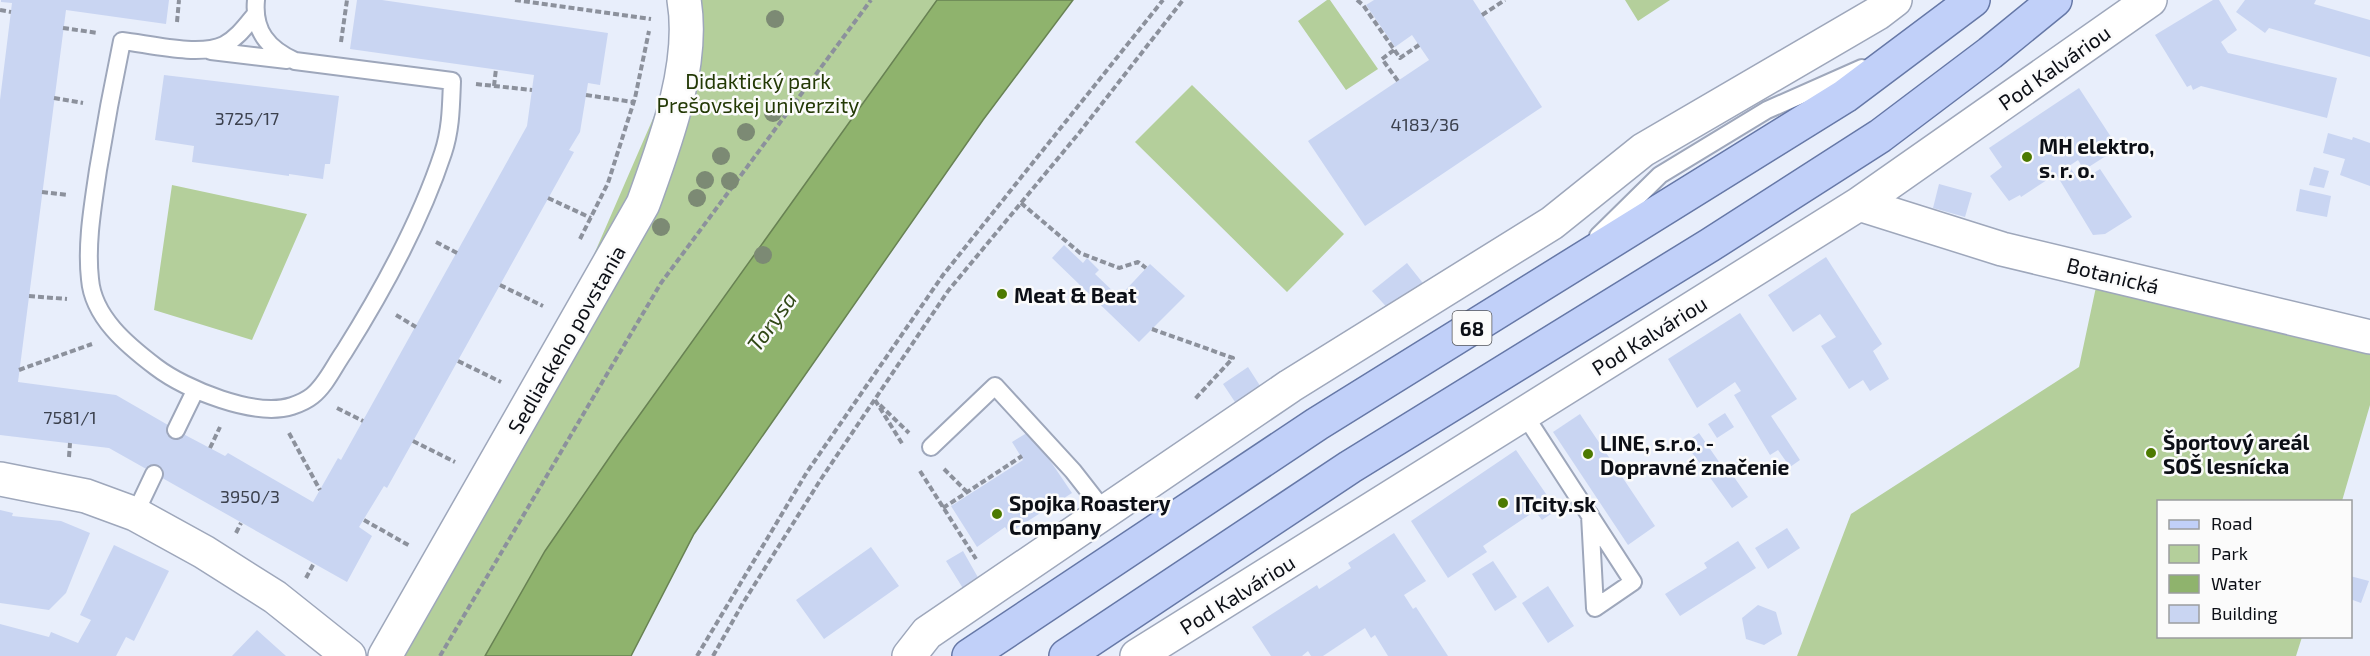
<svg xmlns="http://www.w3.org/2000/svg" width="2370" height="656" font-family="'Exo 2',sans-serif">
	<rect width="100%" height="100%" fill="#e8eefb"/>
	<path fill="#b4cf9b" d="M689,0h248l-319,445 -73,106 -60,105h-99l107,-169 165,-380z
		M1327,0h3l48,69 -32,21 -48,-69z
		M1625,0h45l-32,21z
		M1192,85l152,149 -57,58 -152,-150z
		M172,185l135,29 -55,126 -98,-30z
		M2096,287l274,43v75l-28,96 -184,1v134l144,1 -6,19h-499l54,-142 228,-147z"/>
	<path fill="#8fb36d" stroke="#688253" stroke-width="1.5" d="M937,0h136l-90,120 -289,414 -63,122h-146l60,-105 73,-106z"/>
	<path fill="#c9d5f2" d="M1,0h168l-3,24 -100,-14 -48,372 98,13 71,41 38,20 3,-3 85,49 25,-44 3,2 186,-334 7,-51 -184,-26 7,-49h25l226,33 -8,52 -12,-2 -8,49 -11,18 5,2 -187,336 -3,-2 -25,41 13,9 -25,46 -238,-134 -109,-13v-335l12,-97 -11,-1z
		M1374,0h99l69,107 -177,119 -57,-85 121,-81 -17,-25 -17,12 -29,-42z
		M2213,0h6l18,30 -16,12 7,11 109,25 -10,40 -126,-32 -8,4 -2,-5 -4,2 -32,-52z
		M2245,0h71l-2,4 56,16v37l-101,-29 -4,5 -29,-21z
		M164,75l175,21 -9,68h-5l-2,15 -34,-5v2l-97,-14 2,-16 -39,-6z
		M2079,88l32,49 -9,6 7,11 -25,16 -6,-10 -9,6 11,16 20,-13 32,48 -27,17 -12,1 -37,-61 -35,23 -1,-2 -11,6 -19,-25 12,-9 -13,-19z
		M2328,133l24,7 1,-3 17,6v43l-30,-11 5,-16 -22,-6z
		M2314,167l15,4 -5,17 -15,-3z
		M1939,184l33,9 -7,24 -32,-9z
		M2300,189l31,7 -4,21 -31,-6z
		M1064,245l19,18 4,-5 12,12 -4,4 24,23 31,-33 35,32 -46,46 -87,-84z
		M1826,257l56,87 -9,7 16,28 -19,12 -7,-11 -14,9 -28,-43 15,-9 -16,-23 -27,18 -25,-37z
		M1407,263l19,24 -34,26 -20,-22z
		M1740,313l57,86 -26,17 29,44 -10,7 -12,-17 -8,5 -36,-60 7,-4 -6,-9 -38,26 -29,-49z
		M1248,367l16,25 -25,16 -16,-24z
		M1725,413l9,14 -17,11 -9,-14z
		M1580,414l75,112 -27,19 -75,-113z
		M1030,431l42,62 -63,40 -4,-6 -28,20 -26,-41 72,-46 -11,-18z
		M1699,433l25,36 3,-2 21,30 -16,11 -47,-65z
		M1516,450l41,60 -15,10 -7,-9 -52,35 4,6 -39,26 -37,-57z
		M0,510l13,3 -1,3 49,5 29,12 -24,60 -17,17 -49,-7z
		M1787,528l13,20 -32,21 -13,-21z
		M1394,533l32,48 -22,14 9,14 3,-2 32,49h-60l-13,-21 -4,3 -6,-10 -42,28h-12l-3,-5 -6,5h-31l-19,-29 65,-42 2,4 32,-21 -3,-5z
		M1738,541l18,27 -76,48 -15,-22 42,-26 -3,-5z
		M114,545l55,26 -35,70 -8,-4 -10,19h-116v-32l49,13 2,-5 27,11 13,-23 -11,-5z
		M871,547l28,39 -75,53 -28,-39z
		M963,551l17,30 -16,9 -18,-29z
		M1493,561l24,36 -22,14 -23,-37z
		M2350,576l19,5 -8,22 -11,-4z
		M1548,586l26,40 -26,17 -26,-40z
		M1758,605l18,7 6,22 -18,11 -18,-6 -4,-21z
		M257,630l29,26h-54z"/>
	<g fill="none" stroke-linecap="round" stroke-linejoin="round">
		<g stroke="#9ea7bb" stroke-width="20">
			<path id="service" d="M254,16c-9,11 -17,22 -30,29 -25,12 -75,-1 -102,-4 -9,43 -17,86 -24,129 -5,35 -12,73 -8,109 3,38 37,66 66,88 29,22 99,51 136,39 6,-2 15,-6 20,-10 14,-11 22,-30 32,-44 39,-62 76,-129 99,-199 8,-24 8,-47 9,-72l-157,-20c-27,-12 -42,-30 -39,-61
				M211,51l76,9
				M1598,236l62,-61 107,-65 95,-42
				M1524,414l109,168 -38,26 -5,-93
				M176,430l19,-39
				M931,447l64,-61 78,85 32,41
				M135,514l19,-40"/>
		</g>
		<g stroke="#9ea7bb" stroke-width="36">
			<path id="minor" d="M1859,204l143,45 368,88
				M0,479l86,17 49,18 69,38 71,45 74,59
				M385,656l258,-452c22,-61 52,-139 41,-204
				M909,656l18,-23 363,-247 262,-163 91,-73 235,-137 17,-13
				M1137,656l722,-452 291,-204"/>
		</g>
		<g stroke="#6678a7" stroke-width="36">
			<path id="primary" d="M969,656l348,-232 528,-328 128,-96
				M1066,656l284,-189 360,-222 170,-109 110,-83 65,-53"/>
		</g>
		<path stroke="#8c919c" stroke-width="4" stroke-dasharray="6 3" stroke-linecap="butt" d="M515,0l136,19
			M1357,0l6,5 37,53 19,-13
			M0,10l11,2
			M1482,15l23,-15
			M177,22l2,-22
			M63,28l35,5
			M341,42l6,-42
			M1394,50l-12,9 16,22
			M476,84l56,6
			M494,86l2,-17
			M586,95l47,7
			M54,98l29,5
			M42,192l26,3
			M548,198l43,20
			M1021,203l59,50 39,15 19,-6 8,6
			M580,239l28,-56 27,-85 14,-67
			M436,242l21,11
			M500,285l43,21
			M29,296l38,3
			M396,315l20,12
			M1152,329l81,29 -39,42
			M458,361l43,21
			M19,370l73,-26
			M875,400l28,45
			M880,405l29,28
			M337,408l26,13
			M289,433l31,57
			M413,441l42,21
			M210,448l10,-21
			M69,457l1,-14
			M944,469l23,23
			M920,471l56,88
			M943,508l79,-52
			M364,520l46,26
			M236,533l5,-10
			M306,578l8,-15
			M440,656l221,-373 210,-283
			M697,656l110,-184 136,-197 220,-275
			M713,656l30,-53 78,-124 127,-188 131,-158 104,-133"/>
		<use href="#service" stroke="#fff" stroke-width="16"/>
		<use href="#minor" stroke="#fff" stroke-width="33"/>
		<use href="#primary" stroke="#c1d0f9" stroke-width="33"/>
	</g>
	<g fill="#7c8a74">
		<circle cx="775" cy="19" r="9"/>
		<circle cx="773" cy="113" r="9"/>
		<circle cx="746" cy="132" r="9"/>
		<circle cx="721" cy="156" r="9"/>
		<circle cx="705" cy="180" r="9"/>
		<circle cx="730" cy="181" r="9"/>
		<circle cx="697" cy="198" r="9"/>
		<circle cx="661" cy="227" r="9"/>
		<circle cx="763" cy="255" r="9"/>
	</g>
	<g fill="#4d7a00" stroke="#fbfbfb" stroke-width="2">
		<circle cx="2027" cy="157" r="6"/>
		<circle cx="1002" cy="294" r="6"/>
		<circle cx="2151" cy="453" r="6"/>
		<circle cx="1588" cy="454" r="6"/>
		<circle cx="1503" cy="503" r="6"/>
		<circle cx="997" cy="514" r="6"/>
	</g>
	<g text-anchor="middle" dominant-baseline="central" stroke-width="5" stroke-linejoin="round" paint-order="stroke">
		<g font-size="18" fill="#3b404d">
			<text x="247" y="118">3725/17</text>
			<text x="1425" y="124">4183/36</text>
			<text x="70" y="417">7581/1</text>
			<text x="250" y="496">3950/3</text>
		</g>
		<rect fill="#fbfbfb" stroke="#54565b" stroke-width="1.5" x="1452.5" y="311" width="39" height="34" rx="4.5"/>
		<g font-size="20" font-weight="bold" fill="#0c0f16">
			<text x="1472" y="328">68</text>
		</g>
		<g font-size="21" fill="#0c0f16" stroke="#fbfbfb">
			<text transform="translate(2054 67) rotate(-35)">Pod Kalváriou</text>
			<text transform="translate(2113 275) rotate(14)">Botanická</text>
			<text transform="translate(1649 335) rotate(-32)">Pod Kalváriou</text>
			<text transform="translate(566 339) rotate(-60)">Sedliackeho povstania</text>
			<text transform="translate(1237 594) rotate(-32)">Pod Kalváriou</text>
		</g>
		<g font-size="21" fill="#233905" stroke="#fbfbfb">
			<text x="758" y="80">Didaktický park<tspan x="758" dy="24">Prešovskej univerzity</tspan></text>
		</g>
		<g font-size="21" font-weight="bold" fill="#0c0f16" stroke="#fbfbfb" text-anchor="start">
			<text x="2039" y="145">MH elektro,<tspan x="2039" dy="24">s. r. o.</tspan></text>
			<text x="1014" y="294">Meat &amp; Beat</text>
			<text x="2163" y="441">Športový areál<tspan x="2163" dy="24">SOŠ lesnícka</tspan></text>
			<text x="1600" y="442">LINE, s.r.o. -<tspan x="1600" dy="24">Dopravné značenie</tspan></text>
			<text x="1009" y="502">Spojka Roastery<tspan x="1009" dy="24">Company</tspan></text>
			<text x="1515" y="503">ITcity.sk</text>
		</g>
		<g font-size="22" font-style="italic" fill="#314816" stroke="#fbfbfb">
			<text transform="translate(771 321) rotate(-54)">Torysa</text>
		</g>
	</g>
	<rect x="2157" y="500" width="195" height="138" fill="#fbfbfb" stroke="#9b9d9f" stroke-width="1.5"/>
	<rect x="2169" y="520" width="30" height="9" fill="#c1d0f9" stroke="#9b9d9f" stroke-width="1.5"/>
	<text x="2211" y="530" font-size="18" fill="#0c0f16">Road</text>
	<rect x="2169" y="545" width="30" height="18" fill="#b4cf9b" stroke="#9b9d9f" stroke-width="1.5"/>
	<text x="2211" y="560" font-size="18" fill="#0c0f16">Park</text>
	<rect x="2169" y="575" width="30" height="18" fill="#8fb36d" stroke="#9b9d9f" stroke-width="1.5"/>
	<text x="2211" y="590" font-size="18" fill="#0c0f16">Water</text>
	<rect x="2169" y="605" width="30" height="18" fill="#c9d5f2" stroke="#9b9d9f" stroke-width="1.5"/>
	<text x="2211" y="620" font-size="18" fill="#0c0f16">Building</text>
</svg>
